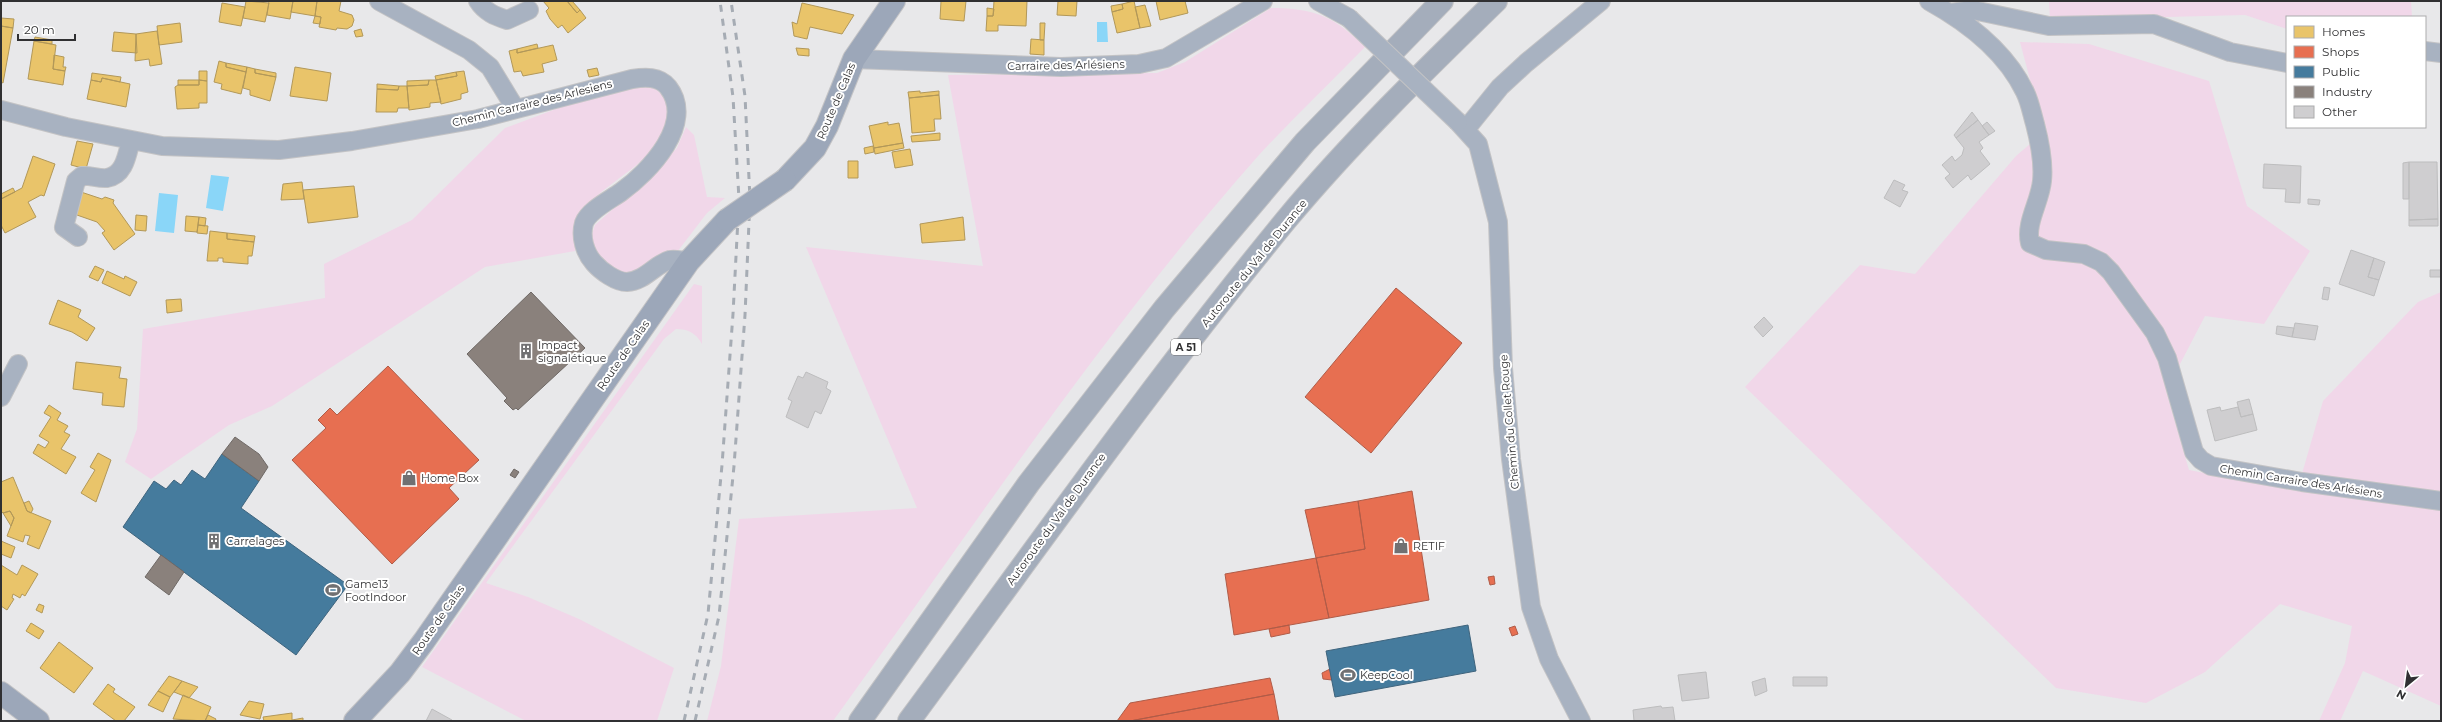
<svg xmlns="http://www.w3.org/2000/svg" width="2442" height="722" font-family="Montserrat,sans-serif">
	<rect width="100%" height="100%" fill="#e8e8ea"/>
	<path fill="#f1d7e9" d="M2049,1h362l1,16h-125v12l-42,-14 -195,5z
		M1271,8c44,0 64,9 94,39 -35,36 -72,71 -106,108 -156,176 -288,376 -426,566h-126l14,-55 18,-147 178,-11 -111,-261 177,19 -35,-191 209,-2 28,-11z
		M2020,42l69,2 120,37 38,125 63,45 -46,73 -59,-8 -39,75 23,79 108,21 26,-90 95,-99 23,-10v414l-78,-35 -23,50h-21l26,-58 7,-37 -72,-22 -75,68 -59,31 -90,-15 -311,-301 115,-122 55,9 101,-118 28,-24z
		M644,84c13,5 22,10 23,24 4,50 -56,67 -81,100 -11,14 -11,26 -11,43l-90,16 -213,139 -43,19 -78,54 -26,-17 12,-33 6,-100 182,-31 -1,-34 88,-44 93,-92 99,-37z
		M686,127l8,8 13,62 18,1 -18,15 -33,43 -25,6 -15,9 -15,3 -15,-7 -14,-27 5,-15 53,-47 29,-30z
		M694,284l8,2v58c-6,-11 -14,-15 -26,-15l-12,10 -178,244 42,14 51,22 95,49 -17,53h-131l-104,-54z"/>
	<path fill="#8ad6f8" d="M1097,22h10l1,20h-11z
		M211,175l18,2 -6,34 -17,-3z
		M159,193l19,2 -4,38 -19,-2z"/>
	<path fill="#e9c46a" stroke="#b29859" d="M246,1l23,2 -4,19 -22,-4z
		M269,1h24l-3,18 -23,-4z
		M293,1h24l-2,15 -24,-4z
		M317,1h24l-2,10 13,4 2,5 -2,6 -5,3 -10,-1 -1,2 -17,-3 2,-10 -6,-1z
		M543,1h24l10,12 3,-3 6,8 -18,15 -6,-8 -4,3 -8,-9 -4,-8 3,-3z
		M567,1h5l8,9 -3,3z
		M941,1h25l-2,20 -24,-2z
		M994,1h33l-1,25 -28,-1v6h-12l1,-15h6z
		M1058,1h19l-1,15 -19,-1z
		M1134,1l6,27 -23,5 -5,-21 11,-3 -1,-5z
		M1156,1h29l3,12 -28,7z
		M222,3l23,4 -4,19 -22,-4z
		M802,3l52,12 -12,19 -32,-7 -3,12 -13,-3 -2,-14 5,2z
		M1122,4l1,5 -11,3 -1,-6z
		M1145,5l6,21 -11,2 -5,-21z
		M987,8l7,1 -1,7h-6z
		M315,16l6,1 -1,7 -7,-1z
		M1,18l13,1 -1,9 -12,-2z
		M180,23l2,19 -23,3 -2,-19z
		M1040,23h5l-1,17h-4z
		M1,26l12,2 -10,55 -2,-1z
		M361,29l2,7 -7,1 -2,-6z
		M157,31l5,33 -12,2 -1,-7 -14,2 1,-27z
		M114,32l22,2 1,19 -25,-2z
		M35,37l17,3v4l-18,-3z
		M1031,39l13,1v15l-14,-1z
		M34,41l22,4 -3,24 12,2 -2,14 -35,-6z
		M537,44l1,4 -21,5v-4z
		M553,45l4,15 -15,4 2,8 -21,4 -2,-5 -7,1 -5,-21 8,-2v4z
		M796,48l13,1v7l-11,-1z
		M54,55l10,2 -1,10h3l-1,4 -12,-2z
		M219,61l7,2v4l20,5 -5,22 -20,-5 1,-5 -8,-2z
		M226,63l21,4 -1,5 -20,-5z
		M247,67l8,2v4l21,4 -6,24 -20,-6v-5l-7,-2z
		M295,67l36,6 -4,28 -37,-5z
		M597,68l2,7 -10,2 -2,-7z
		M255,69l21,4v4l-21,-4z
		M199,71h8v10l-8,-1z
		M464,71l4,21 -7,2v5l-20,5 -5,-24 21,-4 -1,-4z
		M456,72l1,4 -21,4 -1,-4z
		M92,73l29,4 -1,5 -18,-4 -1,4 -10,-2z
		M102,78l28,6 -4,23 -39,-8 4,-19 10,2z
		M178,80h21v5h-21z
		M199,80l8,1v22h-8v5l-22,1 -2,-22 3,-2h21z
		M429,80h7l5,22 -11,1v4l-21,3 -2,-24 21,-1z
		M429,80l-1,5 -21,1v-5z
		M377,84l22,2 -1,4 -21,-1z
		M399,86h8l2,22h-11l-1,4h-21l1,-23 21,1z
		M920,91v2l19,-2v4l-30,3 -1,-6z
		M939,95l2,24h-7l1,12 -23,2 -3,-35z
		M888,122v3l11,-2 4,20 -29,5 -5,-22z
		M940,133v7l-28,2 -1,-6z
		M77,141l16,3 -7,25 -15,-4z
		M903,143l1,5 -29,6 -1,-6z
		M873,146l1,6 -9,2 -1,-6z
		M910,149l3,16 -18,3 -3,-16z
		M33,156l22,8 -11,32 -3,-1 -13,7 8,15 -31,16 -4,-8v-26l21,-11z
		M848,161h10v17h-10z
		M302,182l2,17 -23,1 2,-16z
		M354,186l4,31 -50,6 -5,-33z
		M13,188l2,4 -14,7v-5z
		M81,192l21,7 3,-2 9,3 -1,3 22,31 -21,16 -12,-17 3,-2 -8,-9 -23,-8z
		M136,215l11,1 -1,15 -11,-1z
		M186,216l13,1 -2,15 -12,-1z
		M199,217l7,1 -1,8 -7,-1z
		M963,217l2,23 -43,3 -2,-19z
		M198,225l10,1 -1,8 -10,-1z
		M210,231l17,2v6l27,3 -2,14h-4v8l-25,-2v-4h-5v3h-11z
		M227,233l28,3 -1,6 -27,-3z
		M95,266l9,4 -6,11 -9,-4z
		M107,271l17,8 1,-3 12,6 -7,14 -28,-13z
		M181,299l1,12 -15,2 -1,-13z
		M58,300l23,10 -3,7 17,11 -8,13 -15,-9 -23,-8z
		M76,362l45,5 -2,11 8,1 -3,28 -22,-2 1,-12 -30,-4z
		M49,405l12,8 -4,7 11,6 -4,6 6,3 -9,14 15,8 -10,17 -33,-21 5,-9 7,4 4,-6 -10,-6 12,-19 -7,-4z
		M98,453l13,7 -15,42 -15,-9 14,-23 -5,-3z
		M13,477l14,34 24,10 -12,28 -12,-5 3,-8 -5,-1 -2,7 -16,-6 7,-18 -4,-7 -7,2 -2,-2v-29z
		M29,501l4,8 -2,4 -4,-2 -3,-8z
		M10,511l4,7 -3,8 -8,-13z
		M1,541l14,6 -4,11 -10,-4z
		M1,565l16,10 5,-10 16,9 -13,22 -3,-2 -2,4 -7,-4 -1,4 2,1 -7,11 -6,-4z
		M39,604l5,2 -2,7 -6,-3z
		M31,623l13,8 -5,8 -13,-8z
		M59,642l34,26 -19,25 -34,-25z
		M169,676l13,5 -12,16 -12,-6z
		M182,681l16,6 -9,11 -15,-6z
		M108,684l7,5 -2,3 22,15 -11,14h-8l-23,-17z
		M158,691l12,6 -7,15 -15,-7z
		M183,695l28,12 -6,14 -32,-2z
		M249,701l15,3 -4,15 -20,-4z
		M292,713v7l11,-2v3h-39l-1,-4z
		M208,715l8,4 -1,2h-10z"/>
	<path fill="#e76f51" stroke="#b05c48" d="M1396,288l66,55 -91,110 -66,-56z
		M388,366l91,94 -30,28 10,11 -67,65 -100,-104 34,-32 -8,-8 12,-12 7,7z
		M1412,491l17,109 -100,18 -13,-60 49,-9 -7,-48z
		M1358,501l7,48 -49,9 -11,-48z
		M1316,558l13,60 -95,17 -9,-61z
		M1494,576l1,8 -5,1 -2,-8z
		M1289,625l1,8 -19,4 -2,-8z
		M1515,626l3,8 -6,2 -3,-8z
		M1330,669l2,11 -9,-1 -1,-6z
		M1270,678l4,16 -144,27h-13l13,-18z
		M1274,694l5,27h-149z"/>
	<path fill="#457b9d" stroke="#3f647d" d="M222,454l37,27 -18,27 107,77 -52,70 -173,-128 31,-46 12,8 8,-9 7,5 11,-15 13,9z
		M1468,625l8,46 -141,26 -9,-46z"/>
	<path fill="#8a817c" stroke="#6f6966" d="M531,292l54,56 -67,62 -2,-2 -3,2 -9,-9 3,-3 -40,-44z
		M235,437l24,17 9,13 -9,14 -37,-27z
		M514,469l5,3 -4,6 -5,-3z
		M161,555l23,17 -15,23 -24,-18z"/>
	<path fill="#cfced0" stroke="#bdbdbe" d="M1972,112l6,8 -22,18 -2,-3z
		M1978,120l11,15 -10,7 4,6 -3,3 10,13 -19,16 -3,-5 -15,13 -8,-10 5,-4 -8,-9 10,-9 3,5 7,-6 2,-7 -8,-10z
		M1987,122l8,9 -6,4 -7,-9z
		M2409,162h28l1,57 -29,1z
		M2409,162v37h-6v-36z
		M2264,164l37,2 -1,37 -15,-1 1,-13 -23,-1z
		M1894,180l11,5 -3,5 6,2 -8,15 -16,-9z
		M2308,199l12,1 -1,5 -11,-1z
		M2438,219v7h-29v-6z
		M2351,250l23,8 -6,19 11,3 -5,16 -35,-12z
		M2374,258l11,4 -6,18 -11,-3z
		M2430,270h11v7h-11z
		M2324,287l6,1 -2,12 -6,-1z
		M1764,317l9,10 -10,10 -9,-10z
		M2295,323l23,3 -3,14 -23,-3z
		M2277,326l17,2 -2,9 -16,-3z
		M806,372l22,10 -2,6 5,3 -10,23 -6,-3 -7,17 -22,-11 6,-16 -4,-2 10,-23 5,2z
		M2249,399l4,15 -12,3 -4,-15z
		M2220,407l1,4 17,-4 3,10 12,-3 4,16 -42,11 -8,-31z
		M1706,672l3,26 -27,3 -4,-26z
		M1793,677h34v9h-34z
		M1765,678l2,13 -12,5 -3,-14z
		M1661,706l1,2 11,-1 2,14h-41l-1,-11z
		M432,709l20,11v1h-26z"/>
	<g fill="none" stroke-linecap="round" stroke-linejoin="round">
		<g stroke="#c3c3c5" stroke-width="20">
			<path id="street" d="M379,1l90,49 21,17 25,41
				M478,1c7,11 17,15 29,19l22,-10
				M1318,1l31,17
				M1929,1c38,21 77,51 96,91 5,10 7,22 10,32 5,19 9,38 7,57 -2,21 -17,42 -12,62l16,7 38,4 17,8 10,10 44,61 12,25 27,94 7,8 10,6 91,16 139,19
				M1950,13l23,-3 76,16 105,-2 76,28 57,11
				M2425,51l16,2
				M854,59l207,8 78,-3 27,-6 97,-57
				M1,110l65,17 96,19 117,4 73,-9 126,-22 154,-40c13,-2 27,-3 36,8 28,36 -19,85 -47,105 -11,8 -32,18 -37,31 -4,14 1,30 10,40 7,8 22,19 33,19 18,-1 28,-18 43,-22 6,-1 13,1 19,1
				M1458,122l20,22 20,78 5,146 8,91 20,148 18,52 32,62
				M1466,129l34,-42 26,-24 75,-62
				M78,237l-14,-10 12,-46 6,-5c8,-1 17,3 25,2 18,-3 20,-24 24,-38
				M1,397l17,-33"/>
		</g>
		<g stroke="#c3c3c5" stroke-width="24">
			<path id="secondary" d="M785,180l30,-32 12,-22 27,-67 40,-58
				M1,693l37,28
				M355,721l45,-48 24,-32 265,-380 38,-41"/>
		</g>
		<g stroke="#c3c3c5" stroke-width="24">
			<path id="highway" d="M860,721l169,-238 135,-174 141,-167 137,-141
				M909,721c124,-168 244,-339 377,-501 65,-78 138,-149 210,-219"/>
		</g>
		<use href="#street" stroke="#a8b2c1" stroke-width="18"/>
		<use href="#secondary" stroke="#9ca7b9" stroke-width="22"/>
		<use href="#highway" stroke="#a4adbb" stroke-width="22"/>
		<path stroke="#a6acb4" stroke-width="3" stroke-dasharray="7 7" stroke-linecap="butt" d="M684,721l24,-107 14,-149 11,-151 6,-115 -6,-102 -13,-96
			M695,721l24,-105 15,-150 11,-151 5,-116 -5,-103 -14,-95"/>
		<g stroke="#c3c3c5" stroke-width="20" stroke-linecap="butt">
			<path id="street-bridge" d="M1349,18l109,104"/>
		</g>
		<g stroke="#c3c3c5" stroke-width="24" stroke-linecap="butt">
			<path id="secondary-bridge" d="M727,220l58,-40"/>
		</g>
		<use href="#street-bridge" stroke="#a8b2c1" stroke-width="18"/>
		<use href="#secondary-bridge" stroke="#9ca7b9" stroke-width="22"/>
	</g>
	<defs>
		<g id="building-bare" transform="scale(1.2)"><path d="M-4-6H4V6H1V3H-1V6H-4ZM-2.5-4.3h1.7v1.8h-1.7ZM.8-4.3h1.7v1.8H.8ZM-2.5-1h1.7V.8h-1.7ZM.8-1h1.7V.8H.8Z" fill="#707072" stroke="#fff" stroke-width="2.5" paint-order="stroke"/></g>
		<g id="shop-bare" transform="scale(1.2)"><path d="M-5-2.5h2.3a2.7 3.5 0 0 1 5.4 0H5L5.5 6h-11ZM-1.5-2.5h3a1.5 2.3 0 0 0-3 0Z" fill="#707072" stroke="#fff" stroke-width="2.5" paint-order="stroke"/></g>
		<g id="stadium-bare" transform="scale(1.2)"><path d="M0-5a6.5 5 0 1 0 0 10a6.5 5 0 1 0 0-10ZM-3.5-1.8h7v3.6h-7Z" fill="#707072" stroke="#fff" stroke-width="2.5" paint-order="stroke"/></g>
	</defs>
	<g fill-rule="evenodd">
		<use href="#building-bare" x="526" y="351"/>
		<use href="#shop-bare" x="409" y="478"/>
		<use href="#building-bare" x="214" y="541"/>
		<use href="#shop-bare" x="1401" y="546"/>
		<use href="#stadium-bare" x="333" y="590"/>
		<use href="#stadium-bare" x="1348" y="675"/>
	</g>
	<g text-anchor="middle" dominant-baseline="central" stroke-width="4" stroke-linejoin="round" paint-order="stroke">
		<rect fill="#fff" stroke="#6e6e70" stroke-width="1" x="1171" y="339" width="30" height="16" rx="3"/>
		<g font-size="10" font-weight="bold" fill="#303032">
			<text x="1186" y="347">A 51</text>
		</g>
		<g font-size="11" fill="#303032" stroke="#fff">
			<text transform="translate(1066 65) rotate(-1)">Carraire des Arlésiens</text>
			<text transform="translate(836 101) rotate(-67)">Route de Calas</text>
			<text transform="translate(532 103) rotate(-14)">Chemin Carraire des Arlesiens</text>
			<text transform="translate(1254 263) rotate(-51)">Autoroute du Val de Durance</text>
			<text transform="translate(623 355) rotate(-55)">Route de Calas</text>
			<text transform="translate(1509 422) rotate(-95)">Chemin du Collet Rouge</text>
			<text transform="translate(2301 481) rotate(9)">Chemin Carraire des Arlésiens</text>
			<text transform="translate(1056 519) rotate(-54)">Autoroute du Val de Durance</text>
			<text transform="translate(438 620) rotate(-55)">Route de Calas</text>
		</g>
		<g font-size="11" fill="#303032" stroke="#fff" text-anchor="start">
			<text x="538" y="345">Impact<tspan x="538" dy="13">signalétique</tspan></text>
			<text x="421" y="478">Home Box</text>
			<text x="226" y="541">Carrelages</text>
			<text x="1413" y="546">RETIF</text>
			<text x="345" y="584">Game13<tspan x="345" dy="13">FootIndoor</tspan></text>
			<text x="1360" y="675">KeepCool</text>
		</g>
	</g>
	<rect width="2442" height="722" fill="none" stroke="#303032" stroke-width="4"/>
	<rect x="2286" y="16" width="140" height="112" fill="#ffffff" stroke="#acacad"/>
	<rect x="2294" y="26" width="20" height="12" fill="#e9c46a" stroke="#acacad"/>
	<text x="2322" y="36" font-size="12" fill="#303032">Homes</text>
	<rect x="2294" y="46" width="20" height="12" fill="#e76f51" stroke="#acacad"/>
	<text x="2322" y="56" font-size="12" fill="#303032">Shops</text>
	<rect x="2294" y="66" width="20" height="12" fill="#457b9d" stroke="#acacad"/>
	<text x="2322" y="76" font-size="12" fill="#303032">Public</text>
	<rect x="2294" y="86" width="20" height="12" fill="#8a817c" stroke="#acacad"/>
	<text x="2322" y="96" font-size="12" fill="#303032">Industry</text>
	<rect x="2294" y="106" width="20" height="12" fill="#cfced0" stroke="#acacad"/>
	<text x="2322" y="116" font-size="12" fill="#303032">Other</text>
	<g transform="translate(2406 686) rotate(209)" stroke="#ffffff" stroke-width="3" paint-order="stroke">
	<path d="M0-3L7 15L0 10L-7 15Z" fill="#303032"/>
	<text y="-6" font-size="11" font-weight="bold" text-anchor="middle" fill="#303032">N</text>
	</g>
	<path d="M18 34v6h57v-6" fill="none" stroke="#303032" stroke-width="2"/>
	<text x="24" y="34" font-size="12" fill="#303032" stroke="#ffffff" stroke-width="3" paint-order="stroke">20 m</text>
</svg>
